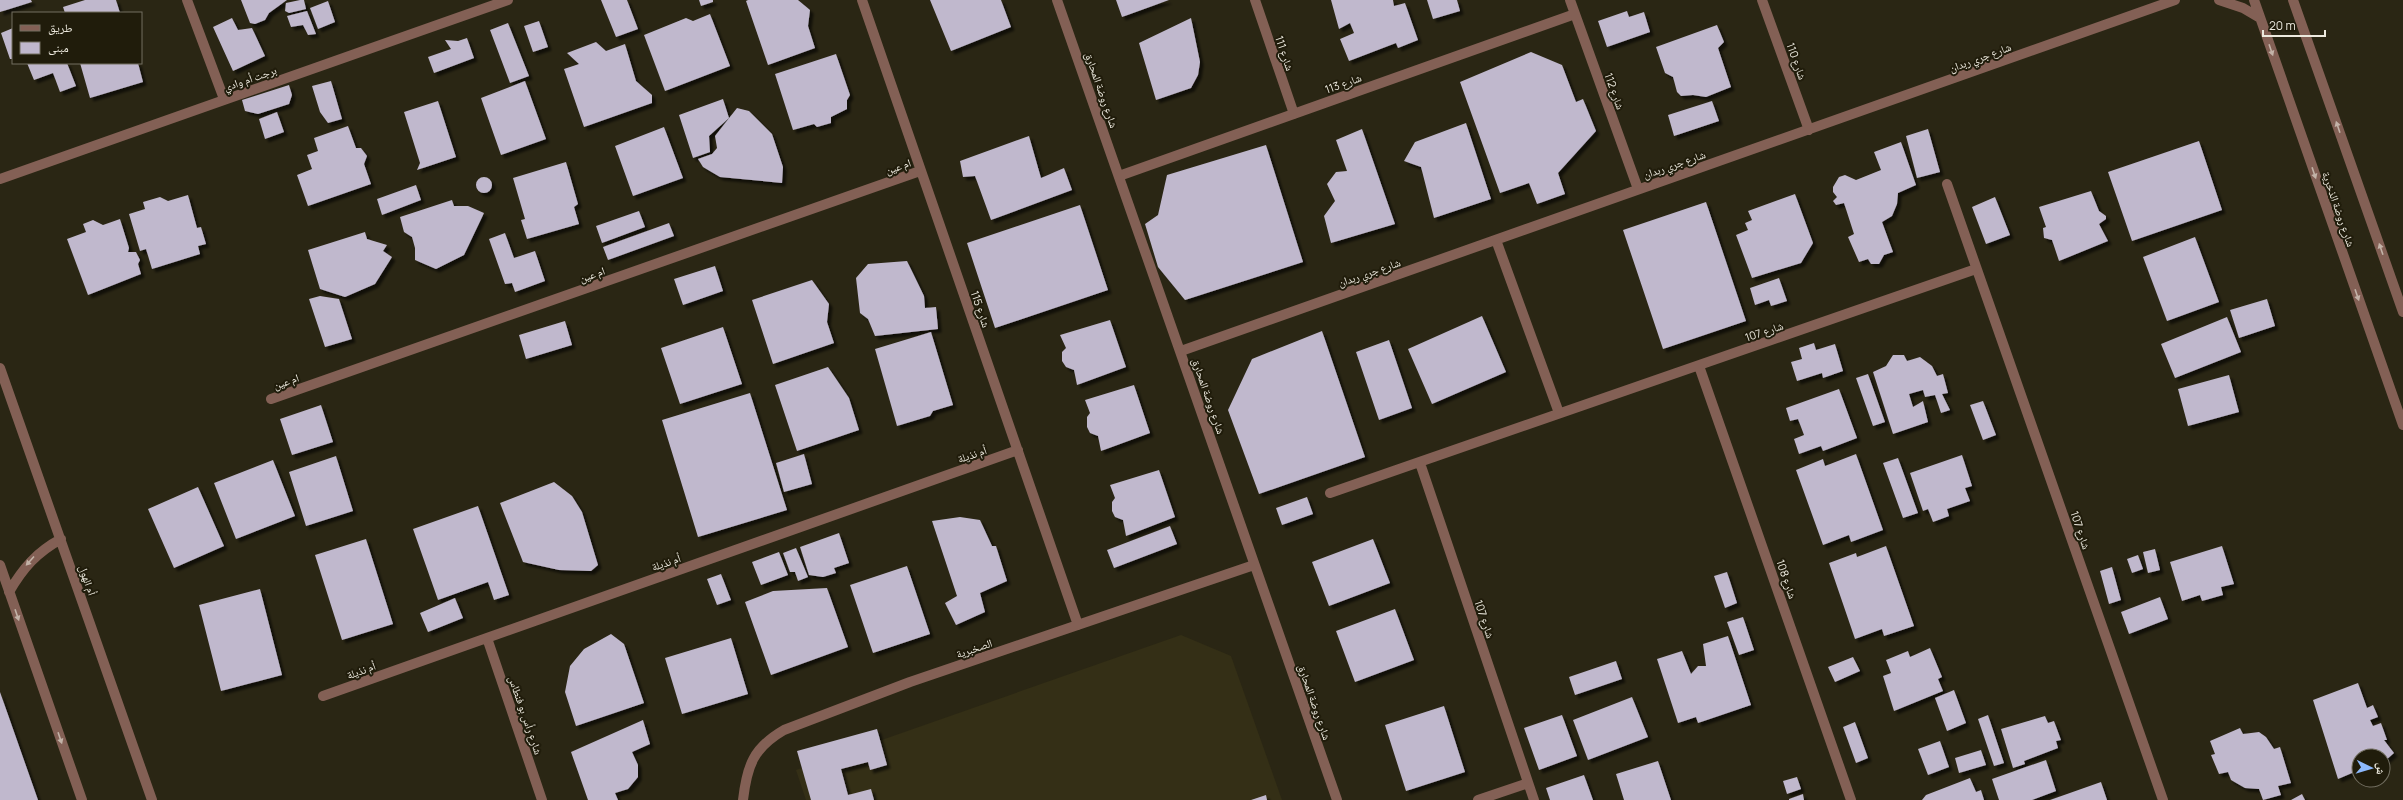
<svg xmlns="http://www.w3.org/2000/svg" width="2403" height="800" font-family="Manrope,'Noto Naskh Arabic',sans-serif">
	<defs>
		<filter id="shadow"><feDropShadow dx="3.5" dy="3.5" stdDeviation="1" flood-color="#0009"/></filter>
	</defs>
	<rect width="100%" height="100%" fill="#2a2614"/>
	<path fill="#342f16" d="M1181,635l50,21 51,144h-476l-10,-30z"/>
	<path fill="#c0b8cd" filter="url(#shadow)" d="M0,0h31l1,2 -32,10z
		M85,0h31l4,13h-55l-2,-6z
		M241,0h46l-18,13 -4,7 -10,4 -5,-1z
		M300,0h4l2,9 -17,4 -4,-2 1,-8z
		M601,0h26l11,29 -22,8z
		M699,0h14v2l-12,4z
		M748,0h50l12,10 -2,16 7,22 -47,17 -22,-64z
		M930,0h71l10,27 -60,24z
		M1116,0h53l-47,17z
		M1331,0h62l1,6 11,-3 13,37 -20,8 -2,-5 -47,18 -9,-22 14,-6 -4,-10 -11,6z
		M1427,0h30l3,11 -27,8z
		M328,1l7,21 -17,7 -8,-21z
		M307,11l9,23 -8,1 -5,-10 -12,2 -4,-11z
		M1627,11l2,6 15,-5 6,20 -43,15 -9,-26z
		M710,14l20,52 -65,25 -21,-56 42,-17 7,3z
		M232,18l6,12 14,-2 13,28 -32,15 -20,-44z
		M1191,18l9,44 -2,13 -7,13 -35,12 -17,-57z
		M539,21l9,26 -15,5 -9,-26z
		M508,23l21,53 -19,7 -20,-53z
		M1717,25l7,17 -6,6 13,39 -25,10 -13,-2 -12,1 -4,-4 -4,-15 -8,-4 -9,-26z
		M13,28v31h-3l-9,-26z
		M467,38l7,20 -40,15 -6,-16 23,-8 -6,-9 13,1z
		M596,42l10,9 19,-7 11,37 16,14v8l-68,24 -20,-58 15,-5 -12,-11z
		M1531,52l31,13 14,37 7,-3 13,32 -38,42 7,21 -28,10 -8,-21 -29,10 -40,-111z
		M836,54l14,41 -3,5v9l-16,8v6l-14,4 -3,-3 -21,6 -18,-56z
		M27,63h40l9,23 -16,6 -7,-19 -19,7z
		M80,63h58l5,19 -53,16z
		M331,81l11,38 -14,4 -8,-11 -8,-26z
		M525,81l21,58 -45,16 -20,-57z
		M289,85l3,10 -3,9 -31,10 -13,-3 -3,-11z
		M723,99l6,19 -20,18 1,16 -17,6 -14,-43z
		M438,101l18,56 -39,13 3,-7 -16,-51z
		M1712,101l7,20 -45,15 -6,-21z
		M737,108l12,3 23,23 11,33 -1,16 -62,-6 -17,-10 -5,-8 14,-5 5,-6 -2,-12z
		M277,112l7,20 -19,7 -6,-20z
		M1466,123l25,76 -57,19 -13,-51 -17,-6 11,-19z
		M348,126l8,22h5l6,8 -3,8 7,20 -63,22 -11,-31 15,-6 -5,-14 11,-4 -4,-13z
		M664,127l19,51 -50,18 -18,-50z
		M1362,129l33,95 -64,19 -7,-27 11,-15 -8,-17 9,-12 11,-1 -11,-31z
		M1928,129l12,43 -23,6 -11,-42z
		M1029,136l12,42 23,-10 8,22 -81,30 -16,-44 -12,1 -3,-16z
		M2199,141l23,69 -90,31 -24,-69z
		M1901,142l15,43 -18,8 -1,11 -5,12 -10,6 11,30 -9,3 -5,9h-8l-3,-5 -9,3 -11,-25 6,-3 -10,-31 -8,2 -3,-4 4,-4 -4,-5v-5l6,-10 6,-2 11,5 25,-10 -7,-18z
		M1266,145l37,117 -118,38 -27,-33 -13,-43 13,-9 9,-40z
		M566,162l12,42 -4,3 5,17 -52,15 -6,-19 4,-1 -12,-41z
		M476 185a8 8 0 1 1 16 0a8 8 0 1 1-16 0Z
		M416,185l5,15 -39,15 -5,-16z
		M2091,191l8,20 7,5v3l-7,5 9,17 -49,20 -7,-21 -8,-2 -1,-10 3,-1 -7,-20z
		M1795,194l18,49 -12,20 -49,15 -16,-43 12,-5 -3,-7 7,-3 -4,-9z
		M188,195l9,33 4,-1 5,17 -8,2 2,8 -48,15 -6,-20 -6,2 -11,-37 16,-5 -2,-7 17,-5 8,4z
		M1995,197l15,38 -24,9 -14,-37z
		M452,200l2,6h14l16,7 -20,42 -28,14 -21,-9v-12l-3,-11 -8,-5 -4,-15z
		M1706,202l40,119 -83,28 -40,-119z
		M1080,205l28,85 -113,38 -28,-85z
		M639,211l6,16 -43,16 -6,-17z
		M120,219l9,29 -1,4h8l4,8 -2,4 3,10 -53,21 -21,-56 19,-7 -3,-8 10,-4 10,5z
		M669,223l5,13 -66,24 -5,-13z
		M365,232l2,7 20,6 -4,6 9,6 -17,27 -30,13 -25,-8 -12,-39z
		M505,233l9,25 21,-7 10,30 -30,11 -3,-9 -7,1 -16,-45z
		M2195,237l24,65 -52,19 -24,-64z
		M907,261l17,35 1,12 11,-1 2,22 -63,7 -7,-17 -8,-6 -4,-35 12,-14z
		M715,266l8,25 -40,14 -9,-26z
		M1779,278l8,23 -16,5 -2,-6 -14,5 -5,-17z
		M812,280l17,24 -2,18 7,21 -61,21 -21,-64z
		M320,296l19,3 13,40 -27,8 -16,-48z
		M2267,299l8,27 -36,12 -9,-28z
		M1482,316l24,56 -74,32 -24,-55z
		M2227,317l14,35 -66,26 -14,-34z
		M1110,320l16,47 -49,18 -3,-15 -8,-3 -4,-6v-9l4,-4 -6,-13z
		M565,321l7,24 -46,14 -7,-24z
		M723,327l19,57 -62,20 -19,-56z
		M1322,331l43,126 -106,37 -31,-84 24,-51z
		M931,332l22,73 -20,6 -3,5 -33,10 -22,-77z
		M1389,340l23,68 -33,12 -23,-68z
		M1814,343l2,7 19,-6 8,27 -20,7 -1,-5 -25,8 -6,-19 11,-3 -3,-11z
		M1893,355h11l3,6 13,-4 12,9 5,10 6,-2 5,19 -6,1 8,16 -9,3 -6,-18 -10,2 -2,-7 -14,4 4,13 10,-6 5,21 -35,12 -20,-62 13,-6z
		M828,367l21,31 10,32 -62,21 -22,-66z
		M1868,374l17,48 -12,4 -17,-48z
		M2229,375l10,37 -51,14 -10,-37z
		M1134,385l16,48 -49,18 -3,-15 -8,-3 -3,-6v-10l3,-4 -5,-13z
		M1839,389l18,49 -34,13 -2,-5 -22,8 -5,-15 10,-4 -6,-16 -8,2 -4,-13z
		M750,393l37,117 -89,27 -36,-117z
		M1983,401l13,34 -13,5 -13,-35z
		M321,405l12,37 -41,13 -12,-36z
		M804,454l8,30 -28,8 -8,-29z
		M1856,454l27,76 -32,12 -2,-7 -26,10 -27,-75 27,-11 2,7z
		M1962,455l10,31 -7,2 5,13 -23,8 2,7 -16,6 -5,-13 -5,2 -13,-38z
		M336,456l17,55 -47,15 -17,-54z
		M1898,458l20,55 -15,5 -20,-55z
		M273,460l22,56 -59,23 -22,-56z
		M1159,470l16,47 -49,19 -3,-16 -8,-3 -3,-6v-9l3,-4 -5,-13z
		M554,482l18,14 10,16 16,53 -7,6 -32,-1 -36,-8 -23,-59z
		M198,487l26,59 -50,22 -26,-59z
		M1307,497l6,17 -31,11 -6,-17z
		M478,506l31,89 -15,5 -6,-18 -50,18 -25,-71z
		M960,517l20,3 12,26h4l11,35 -27,12 5,19 -29,13 -11,-22 12,-7 -25,-75z
		M1170,526l7,18 -63,24 -7,-18z
		M839,533l10,30 -15,5 2,5 -13,4 -14,-2 -9,-28z
		M366,539l27,85 -51,16 -27,-85z
		M1373,539l17,44 -61,23 -17,-44z
		M1886,546l28,80 -30,10 -2,-7 -27,10 -26,-76 27,-10 1,4z
		M2222,546l12,38 -13,3 2,8 -21,6 -2,-6 -18,6 -12,-39z
		M796,548l12,29 -10,4 -3,-9h-5l-7,-19z
		M2155,549l5,21 -12,3 -5,-21z
		M779,552l9,23 -27,10 -9,-23z
		M2138,555l5,14 -11,4 -5,-14z
		M907,566l23,68 -57,19 -23,-68z
		M2112,567l9,33 -12,4 -9,-33z
		M1727,572l10,31 -12,5 -11,-32z
		M721,574l10,26 -14,5 -10,-26z
		M827,588l21,59 -77,28 -26,-73 28,-11z
		M260,589l22,86 -61,16 -22,-86z
		M2160,597l8,22 -39,15 -8,-22z
		M455,598l8,20 -35,14 -8,-19z
		M1395,609l19,51 -59,22 -19,-51z
		M1743,617l11,33 -15,5 -12,-33z
		M611,634l13,10 20,59 -68,23 -11,-34 5,-26 14,-17z
		M1728,636l23,69 -53,18 -2,-6 -18,6 -21,-64 25,-8 9,23 7,-8h8l-3,-22z
		M731,638l17,56 -66,20 -17,-56z
		M1930,648l12,29 -4,2 5,12 -49,20 -11,-35 8,-3 -5,-13 22,-9 2,6z
		M1853,657l7,14 -25,11 -7,-15z
		M1616,661l6,18 -47,16 -6,-18z
		M2358,683l9,25 6,-3 5,12 -8,3 3,6 8,-3 6,17h-3l10,13 -8,7h-3v-4h-24v14l-21,9 -25,-79z
		M1954,690l12,33 -19,8 -12,-33z
		M0,692l38,108h-38z
		M1632,697l16,40 -60,23 -15,-40z
		M1444,706l21,66 -59,19 -21,-66z
		M1562,715l15,41 -38,14 -15,-42z
		M1988,715l16,48 -10,3 -16,-47z
		M2045,716l3,7 6,-2 7,19 -5,1 2,7 -34,13 1,3 -12,4 -12,-39z
		M643,720l7,24 -18,8 6,13v12l-10,12 -13,4 3,7h-30l-17,-48z
		M1855,722l13,36 -12,5 -13,-36z
		M2240,728l3,6 16,-2 7,5 8,12 6,-2 11,36 -13,3 3,9 -18,5 -4,-11 -14,-1 -14,-8 -3,-8 -9,2 -8,-19 4,-1 -5,-13z
		M877,729l10,36 -17,5 -2,-8 -27,7 7,26 23,-6 3,11h-63l-14,-49z
		M1940,741l9,26 -21,8 -10,-26z
		M1981,750l5,15 -27,8 -4,-15z
		M2046,760l10,31 -24,9h-33l-7,-21z
		M1658,761l13,39h-47l-8,-26z
		M1584,775l9,25h-43l-4,-12z
		M1797,777l4,12 -14,5 -4,-13z
		M1970,778l6,14 5,-2 3,10h-62l4,-5z
		M2101,782l6,18h-57z
		M1803,794l1,6h-15v-1z
		M2302,794l3,6h-14z
		M1266,795l1,5h-16z"/>
	<g fill="none" stroke-linecap="round" stroke-linejoin="round">
		<path stroke="#836055" stroke-width="10" d="M187,0l37,99
			M862,0l216,625
			M1057,0l280,800
			M1255,0l39,114
			M1570,0l68,189
			M1762,0l47,130
			M2219,0l24,8 17,10
			M2254,0l149,425
			M2293,0l110,312
			M1119,176l456,-162
			M0,179l508,-179
			M1947,184l216,616
			M1496,240l63,173
			M1181,351l994,-351
			M1699,366l152,434
			M0,368l152,432
			M271,399l649,-228
			M1420,463l114,337
			M1330,493l646,-224
			M0,565l82,235
			M9,592c14,-24 28,-40 52,-53
			M487,638l55,162
			M323,696l695,-246
			M743,800c4,-34 10,-52 41,-70l126,-48 344,-117
			M1478,800l50,-17"/>
	</g>
	<defs><path id="oneway-solid" d="M-6-.8H1V-3.2L6.5 0L1 3.2V.8H-6Z"/></defs>
	<g fill="#c3b3a8">
		<use href="#oneway-solid" transform="translate(2271 50) rotate(71)"/>
		<use href="#oneway-solid" transform="translate(2338 127) rotate(-109)"/>
		<use href="#oneway-solid" transform="translate(2314 173) rotate(71)"/>
		<use href="#oneway-solid" transform="translate(2381 249) rotate(-109)"/>
		<use href="#oneway-solid" transform="translate(2357 295) rotate(71)"/>
		<use href="#oneway-solid" transform="translate(30 561) rotate(132)"/>
		<use href="#oneway-solid" transform="translate(17 615) rotate(71)"/>
		<use href="#oneway-solid" transform="translate(60 738) rotate(71)"/>
	</g>
	<g text-anchor="middle" dominant-baseline="central" stroke-width="4" stroke-linejoin="round" paint-order="stroke">
		<g font-size="11" fill="#edeadf" stroke="#201c0b">
			<text transform="translate(1285 53) rotate(71)">شارع 111</text>
			<text transform="translate(1980 57) rotate(-20)">شارع جري ربدان</text>
			<text transform="translate(1797 61) rotate(70)">شارع 110</text>
			<text transform="translate(250 78) rotate(-19)">برجت أم وادي</text>
			<text transform="translate(1343 83) rotate(-20)">شارع 113</text>
			<text transform="translate(1102 90) rotate(71)">شارع روضة المحارق</text>
			<text transform="translate(1615 91) rotate(70)">شارع 112</text>
			<text transform="translate(1674 164) rotate(-19)">شارع جري ربدان</text>
			<text transform="translate(898 166) rotate(-19)">ام عين</text>
			<text transform="translate(2339 209) rotate(71)">شارع روضة الذخرية</text>
			<text transform="translate(1369 272) rotate(-19)">شارع جري ربدان</text>
			<text transform="translate(592 274) rotate(-19)">ام عين</text>
			<text transform="translate(981 309) rotate(71)">شارع 115</text>
			<text transform="translate(1764 331) rotate(-19)">شارع 107</text>
			<text transform="translate(286 381) rotate(-19)">ام عين</text>
			<text transform="translate(1209 396) rotate(71)">شارع روضة المحارق</text>
			<text transform="translate(972 454) rotate(-19)">أم نذيلة</text>
			<text transform="translate(2081 530) rotate(71)">شارع 107</text>
			<text transform="translate(666 562) rotate(-19)">أم نذيلة</text>
			<text transform="translate(1787 579) rotate(71)">شارع 108</text>
			<text transform="translate(88 580) rotate(71)">أم الهول</text>
			<text transform="translate(1485 619) rotate(71)">شارع 107</text>
			<text transform="translate(974 648) rotate(-19)">الصخبرية</text>
			<text transform="translate(361 670) rotate(-20)">أم نذيلة</text>
			<text transform="translate(1315 702) rotate(71)">شارع روضة المحارق</text>
			<text transform="translate(526 715) rotate(71)">شارع رأس بو فنطاس</text>
		</g>
	</g>
	<rect x="12" y="12" width="130" height="52" fill="#201c0b" stroke="#726e60"/>
	<rect x="20" y="25" width="20" height="6" fill="#836055" stroke="#726e60"/>
	<text x="48" y="32" font-size="12" fill="#edeadf">طريق</text>
	<rect x="20" y="42" width="20" height="12" fill="#c0b8cd" stroke="#726e60"/>
	<text x="48" y="52" font-size="12" fill="#edeadf">مبنى</text>
	<g transform="translate(2371 768) rotate(95)"><circle r="19" fill="#201c0b" stroke="#726e60"/>
	<path d="M0-3L7 15L0 10L-7 15Z" fill="#8db9fc"/>
	<text y="-6" font-size="11" font-weight="bold" text-anchor="middle" fill="#edeadf">ش</text>
	</g>
	<path d="M2263 30v6h62v-6" fill="none" stroke="#edeadf" stroke-width="2"/>
	<text x="2269" y="30" font-size="12" fill="#edeadf" stroke="#201c0b" stroke-width="3" paint-order="stroke">20 m</text>
</svg>
